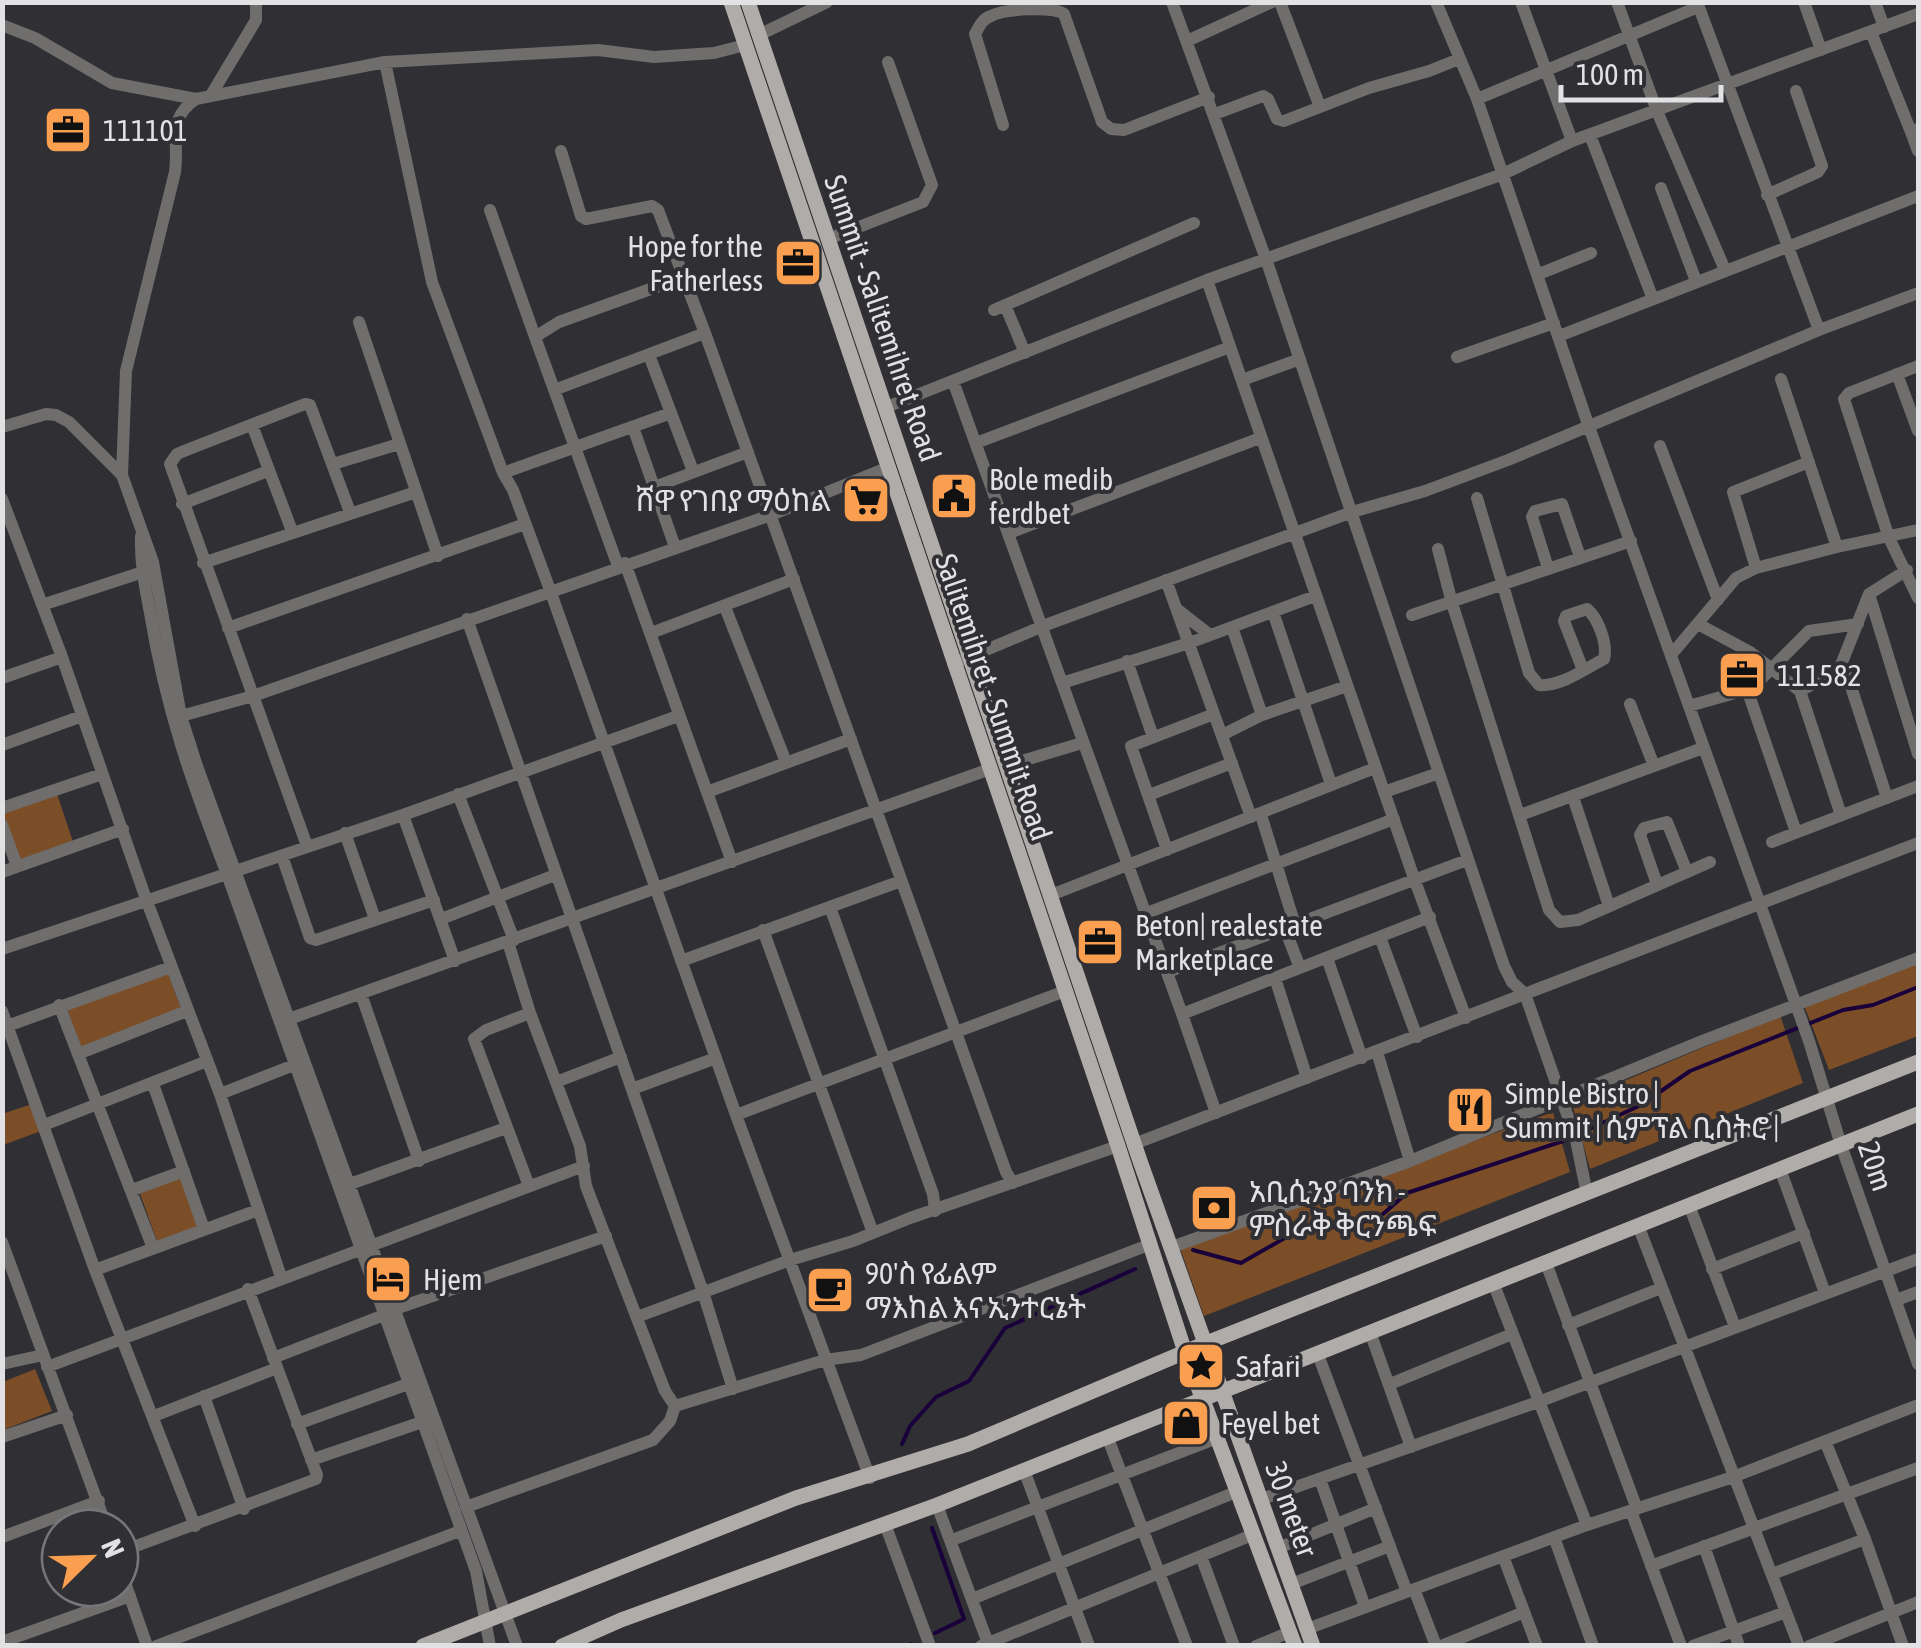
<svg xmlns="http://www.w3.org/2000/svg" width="1921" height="1648" font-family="'Asap Condensed','Noto Sans Ethiopic',sans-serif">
	<rect width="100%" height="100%" fill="#302f33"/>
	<path fill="#7b4e28" d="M56,791l17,51 -55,18 -16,-51z
		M1918,961v75l-89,34 -25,-65z
		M167,971l15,40 -101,36 -15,-41z
		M1780,1015l23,68 -213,86 -18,-66z
		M32,1104l9,27 -38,14 -1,-31z
		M1553,1112l17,60 -366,144 -24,-68z
		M184,1175l19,53 -45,16 -19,-53z
		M35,1369l17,42 -49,19v-48z"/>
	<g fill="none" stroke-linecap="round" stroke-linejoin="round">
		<path stroke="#19003b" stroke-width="4" d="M1193,1250l48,13 56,-32 36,-5 8,5 42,-17 24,-21 159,-53 75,-35 49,-34 153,-61 30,-5 45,-18
			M902,1444l8,-18 26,-29 33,-16 36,-53 130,-59
			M932,1528l32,91 -29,14
			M909,1646l2,-2"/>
		<path stroke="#706e6d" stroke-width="12" d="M1172,2l95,260 237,704 8,16 13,12 51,146 11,54
			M1280,2l40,105
			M1436,2l41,97 111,325 221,617 32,104 77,219
			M1521,2l51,139
			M1617,2l40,109 68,159
			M1697,2l122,328
			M1804,2l17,48
			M1875,2l9,25
			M2,25l33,13 77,45 84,16
			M1871,32l40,100 7,-3
			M759,35l68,-33
			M1187,41l85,-39
			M385,62l47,220 71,191
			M211,95l45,-75v-18
			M1477,99l221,-92
			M1215,114l48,-18 5,3 9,20 7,2 85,-33 60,-17 30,-12
			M1003,125l-28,-91c4,-7 7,-15 16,-18 13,-7 62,-10 73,-2l38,108 9,7 13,1 85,-33
			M1911,132l7,19
			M1590,135l63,164
			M561,151l20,65 5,3 66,-13 6,4 47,123 301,839 7,11
			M1661,188l35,93
			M1767,195l51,-23 4,-6 -26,-75
			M490,210l45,127
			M828,239l95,-37 9,-17 -44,-123
			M1539,274l52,-21
			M1207,280l208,601 51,137
			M1005,305l20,48
			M994,310l200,-87
			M359,322l79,234
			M1559,336l359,-140
			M649,355l22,58 -168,60 10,17 37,100 186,525 134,363
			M1457,357l97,-34
			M1918,366l-69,27 -5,6 45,139 29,60
			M1897,374l21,57
			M1781,379l56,168
			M1242,380l58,-21
			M953,381l109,302
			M554,390l151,-57
			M884,408l323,-128 296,-106 69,-33 346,-127
			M671,413l22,58
			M252,425l40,106
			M2,427l44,-13 10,1 13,7 53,53 31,87 28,154 16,50 320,880
			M633,427l42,120
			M976,443l254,-96
			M1660,446l58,154
			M333,464l66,-20
			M122,475l4,-104 49,-199c4,-32 -8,-54 21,-73l189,-37 213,-12 56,7 60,-4 31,-8
			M654,487l94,-35
			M1477,498l52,175 10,12c21,2 46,-16 65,-26 4,-15 -6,-41 -17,-50l-21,7 -2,5 19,49
			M2,499l60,158 84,242 74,195 61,183
			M182,504l86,-33
			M1009,533l251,-95
			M141,536c-1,26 4,51 9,77 16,97 42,170 77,261l249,697 14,75
			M1438,549l14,54 97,307 11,12 18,-2 132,-58
			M203,563l213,-71
			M625,563l107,299
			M618,566l-83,-229 24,-15 125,-45
			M1548,568l-16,-51 3,-6 27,-7 18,53
			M1756,568l-23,-76 76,-30
			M1166,580l85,237
			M1869,594l49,160
			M1315,596l-126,47 -127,40 120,331 248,-97
			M42,605l101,-33
			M725,607l61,155
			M1178,610l32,25
			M1273,612l58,172
			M1412,615l219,-74
			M467,619l236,673 30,97
			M1698,624l52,28 50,39 41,124
			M228,628l297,-104
			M651,633l143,-54
			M1671,655l65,-77 20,-10 81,-21 81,-17
			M1127,661l26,76
			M953,664l90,-38 309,-114 73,-21 83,-31 311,-130 99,-37
			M1844,665l43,133
			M2,678l60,-21
			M1800,691l39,-21 30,-76 38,-24
			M1748,692l61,-61 49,-7
			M1630,704l24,62
			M1689,706l53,-15 6,1 48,140
			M1262,715l85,-29
			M181,716l72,-20 518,-181 118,-48
			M1222,735l40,-20 -30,-88
			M2,745l80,-29
			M1005,766l77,-23
			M707,792l144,-53
			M1384,792l55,-19
			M458,794l56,146
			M1149,795l83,-32
			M1573,797l36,109
			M2,808l100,-34
			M403,815l52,146
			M1261,815l34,110
			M1520,815l183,-67
			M2,825l15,41
			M345,833l30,86
			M1772,842l146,-56
			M307,846l-137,-382 7,-10 12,-5 116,-45 5,1 40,107
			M1167,850l-36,-104 83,-32
			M282,856l28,82 6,2 118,-40
			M2,872l121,-43
			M1657,884l-17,-49 4,-7 23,-6 20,50
			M1051,895l324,-127
			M830,907l103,287 2,17
			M1144,914l250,-95
			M441,919l114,-44
			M1285,929l15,39
			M763,930l110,303
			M1380,937l37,100
			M508,942l22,71 50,133 6,40 79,205 10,15
			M2,949l401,-134 275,-99
			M1327,958l35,100
			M681,961l220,-80
			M1168,972l299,-112
			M1275,978l32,100
			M361,994l58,167
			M59,1005l94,243
			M2,1011l93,259 100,256
			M1182,1014l34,99
			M289,1019l701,-250
			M7,1026l164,-59
			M1377,1052l33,109
			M78,1054l109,-43
			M556,1082l65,-25
			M153,1084l51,145
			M632,1089l84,-31
			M220,1094l74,-29
			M736,1115l329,-124
			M44,1125l163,-64
			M1134,1144l784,-301
			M1780,1169l45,124
			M350,1184l156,-56
			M529,1186l-55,-147 12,-9 44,-17
			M132,1190l52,-19
			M1689,1205l46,122
			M1638,1225l161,421
			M2,1242l105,286
			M1172,1247l238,-86 292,-120 216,-83
			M1546,1263l91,246
			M1712,1269l92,-36
			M95,1270l163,-60
			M1494,1285l93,240
			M1896,1300l22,-8
			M395,1309l211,-73
			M637,1317l153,-57 63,-19 57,-23 208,-72
			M1568,1325l93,-37
			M1370,1332l41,115
			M1317,1352l90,240
			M273,1358l111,-43
			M2,1364l41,-9
			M47,1367l537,-201
			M1390,1384l122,-50
			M204,1396l40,113
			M675,1406l150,-46 36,-5 290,-111
			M154,1416l123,-48
			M297,1424l111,-40
			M1107,1436l80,210
			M2,1437l65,-22
			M1825,1441l40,98 38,107
			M311,1460l111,-38
			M1024,1470l65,176
			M1320,1479l45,128
			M1259,1500l279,-98 380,-143
			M937,1505l52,141
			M466,1507l187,-67 17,-19 5,-15
			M1631,1511l50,135
			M885,1524l45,122
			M2,1537l97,-36
			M1554,1537l39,109
			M952,1540l263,-101
			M1704,1546l35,100
			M1278,1548l98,-40
			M120,1552l196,-73 1,-4 -69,-186
			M1201,1556l33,90
			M1503,1556l34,90
			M1651,1566l267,-98
			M120,1568l27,78
			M1772,1574l93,-35
			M1291,1584l99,-38
			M1414,1589l22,57
			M972,1599l264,-107
			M1307,1629l280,-104 146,-48 185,-72
			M2,1642l128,-46
			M156,1646l304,-115
			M981,1646l271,-111
			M1256,1646l34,-14
			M1441,1646l83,-34
			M1693,1646l93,-34
			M1809,1646l109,-44"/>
		<path stroke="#b0aca9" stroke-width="15" d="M731,2l387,1144 67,206 110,294
			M748,2l392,1159 173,485
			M423,1646l373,-148 172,-54 236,-100 714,-282
			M562,1646l59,-26 316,-115 981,-391"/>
	</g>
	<defs>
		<g id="office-square" transform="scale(2.5)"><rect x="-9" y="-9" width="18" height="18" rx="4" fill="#fa9f50" stroke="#302f33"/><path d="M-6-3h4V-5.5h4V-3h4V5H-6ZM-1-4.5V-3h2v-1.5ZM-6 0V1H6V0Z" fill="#111"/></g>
		<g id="civic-square" transform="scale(2.5)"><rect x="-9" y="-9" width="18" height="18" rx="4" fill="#fa9f50" stroke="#302f33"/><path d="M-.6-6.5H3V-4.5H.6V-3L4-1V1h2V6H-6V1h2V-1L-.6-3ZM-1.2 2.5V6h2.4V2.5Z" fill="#111"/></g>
		<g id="supermarket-square" transform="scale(2.5)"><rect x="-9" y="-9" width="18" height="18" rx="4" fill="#fa9f50" stroke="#302f33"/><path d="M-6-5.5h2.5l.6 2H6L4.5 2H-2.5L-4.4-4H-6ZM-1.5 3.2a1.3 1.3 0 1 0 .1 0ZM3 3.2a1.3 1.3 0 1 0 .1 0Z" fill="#111"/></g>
		<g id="restaurant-square" transform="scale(2.5)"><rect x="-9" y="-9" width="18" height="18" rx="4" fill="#fa9f50" stroke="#302f33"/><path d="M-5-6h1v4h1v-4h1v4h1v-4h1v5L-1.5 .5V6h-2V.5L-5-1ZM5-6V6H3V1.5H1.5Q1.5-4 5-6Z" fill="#111"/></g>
		<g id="bank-square" transform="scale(2.5)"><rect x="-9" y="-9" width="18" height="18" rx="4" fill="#fa9f50" stroke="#302f33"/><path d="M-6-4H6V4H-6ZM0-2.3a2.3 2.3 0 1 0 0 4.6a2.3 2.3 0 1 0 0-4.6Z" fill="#111"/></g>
		<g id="hotel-square" transform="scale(2.5)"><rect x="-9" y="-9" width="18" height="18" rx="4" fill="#fa9f50" stroke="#302f33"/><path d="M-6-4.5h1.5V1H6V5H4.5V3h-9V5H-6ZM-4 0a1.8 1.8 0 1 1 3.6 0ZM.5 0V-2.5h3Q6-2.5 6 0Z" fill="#111"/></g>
		<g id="cafe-square" transform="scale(2.5)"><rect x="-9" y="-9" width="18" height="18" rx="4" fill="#fa9f50" stroke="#302f33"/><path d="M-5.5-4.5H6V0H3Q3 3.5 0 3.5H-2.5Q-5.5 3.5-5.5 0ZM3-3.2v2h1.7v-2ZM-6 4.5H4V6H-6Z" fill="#111"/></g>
		<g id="sight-square" transform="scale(2.5)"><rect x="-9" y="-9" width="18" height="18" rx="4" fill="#fa9f50" stroke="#302f33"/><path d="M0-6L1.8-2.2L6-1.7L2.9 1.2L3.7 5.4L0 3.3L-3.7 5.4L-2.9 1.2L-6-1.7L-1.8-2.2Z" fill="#111"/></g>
		<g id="shop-square" transform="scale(2.5)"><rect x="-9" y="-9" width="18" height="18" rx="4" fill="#fa9f50" stroke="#302f33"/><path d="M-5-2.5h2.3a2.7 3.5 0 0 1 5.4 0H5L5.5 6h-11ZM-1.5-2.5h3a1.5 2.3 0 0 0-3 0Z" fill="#111"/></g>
	</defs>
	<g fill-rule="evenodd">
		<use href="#office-square" x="68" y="130"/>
		<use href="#office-square" x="798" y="263"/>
		<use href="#civic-square" x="954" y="496"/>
		<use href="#supermarket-square" x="866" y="500"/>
		<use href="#office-square" x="1742" y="675"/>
		<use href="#office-square" x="1100" y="942"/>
		<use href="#restaurant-square" x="1470" y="1110"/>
		<use href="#bank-square" x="1214" y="1208"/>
		<use href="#hotel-square" x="388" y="1279"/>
		<use href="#cafe-square" x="830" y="1290"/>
		<use href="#sight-square" x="1201" y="1366"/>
		<use href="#shop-square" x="1186" y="1423"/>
	</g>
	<g text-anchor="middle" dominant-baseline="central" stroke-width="8" stroke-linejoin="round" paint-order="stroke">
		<g font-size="30" fill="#e2e2e5" stroke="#302f33" text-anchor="start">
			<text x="103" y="130">111101</text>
			<text x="763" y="246" text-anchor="end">Hope for the<tspan x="763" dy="34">Fatherless</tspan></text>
			<text x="989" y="479">Bole medib<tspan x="989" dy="34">ferdbet</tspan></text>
			<text x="831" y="500" text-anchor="end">ሸዋ የገበያ ማዕከል</text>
			<text x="1777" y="675">111582</text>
			<text x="1135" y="925">Beton| realestate<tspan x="1135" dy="34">Marketplace</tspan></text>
			<text x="1505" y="1093">Simple Bistro |<tspan x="1505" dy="34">Summit | ሲምፕል ቢስትሮ |</tspan></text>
			<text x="1249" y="1191">አቢሲንያ ባንክ -<tspan x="1249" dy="34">ምስራቅ ቅርንጫፍ</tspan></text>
			<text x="865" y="1273">90'ስ የፊልም<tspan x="865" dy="34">ማእከል እና ኢንተርኔት</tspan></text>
			<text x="423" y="1279">Hjem</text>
			<text x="1236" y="1366">Safari</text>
			<text x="1221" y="1423">Feyel bet</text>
		</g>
		<g font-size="30" fill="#e2e2e5" stroke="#302f33">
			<text transform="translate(883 318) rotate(71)">Summit - Salitemihret Road</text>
			<text transform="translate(994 697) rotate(71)">Salitemihret - Summit Road</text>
			<text transform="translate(1876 1166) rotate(71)">20m</text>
			<text transform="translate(1292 1509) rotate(70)">30 meter</text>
		</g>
	</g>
	<rect width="1921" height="1648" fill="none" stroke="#e2e2e5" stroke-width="10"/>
	<g transform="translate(90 1558) rotate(67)"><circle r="48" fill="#302f33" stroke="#77777a" stroke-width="2.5"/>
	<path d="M0-8L18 38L0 25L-18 38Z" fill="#fa9f50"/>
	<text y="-15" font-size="28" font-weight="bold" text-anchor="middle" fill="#e2e2e5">N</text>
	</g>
	<path d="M1561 85v15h160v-15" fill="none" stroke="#e2e2e5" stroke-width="5"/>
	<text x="1576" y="85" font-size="30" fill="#e2e2e5" stroke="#302f33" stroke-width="8" paint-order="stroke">100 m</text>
</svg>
